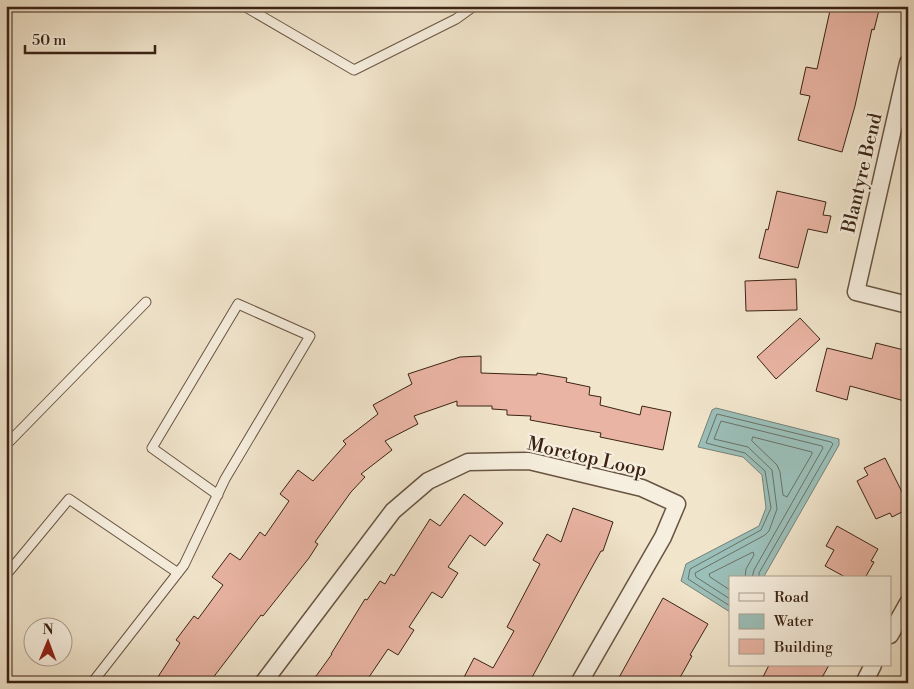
<svg xmlns="http://www.w3.org/2000/svg" width="914" height="689" font-family="'Libre Bodoni',serif">
	<rect width="100%" height="100%" fill="#f1e5cc"/>
	<filter id="stains"><feTurbulence type="fractalNoise" baseFrequency=".004" numOctaves="4"/><feColorMatrix values="0 0 0 0 .2 0 0 0 0 .09 0 0 0 0 .02 0 0 0 .5 -.17"/></filter>
	<radialGradient id="worn" r=".72"><stop offset=".6" stop-color="#630" stop-opacity="0"/><stop offset="1" stop-color="#630" stop-opacity=".3"/></radialGradient>
	<path fill="#9bbfb9" stroke="#758177" d="M716,408l123,31v6l-76,133h-33v34l-49,-31 5,-17 73,-38 7,-18 -4,-33 -19,-18 -45,-10 14,-37z"/>
	<g fill="none" stroke-linecap="round" stroke-linejoin="round">
		<path stroke="#6b7166" stroke-width="1" d="M753,437l59,15v2l-25,43 -4,-2 -3,-23 -3,-7 -25,-24z
			M730,590l-20,-13 -1,-3 44,-22 1,3 -8,14 -1,9
			M730,599l-34,-22 -1,-4 70,-38 4,-4 8,-22 -5,-39 -24,-23 -34,-8 7,-18 101,25 1,2 -69,122 -2,8
			M730,606l-42,-27 2,-10 71,-39 10,-22 -6,-37 -20,-18 -39,-10 11,-29 114,28 2,2 -74,129v5"/>
	</g>
	<path fill="#e9b4a3" stroke="#3b2314" d="M831,6h49l-6,24 -2,-1 -17,77 -13,46 -44,-12 12,-44 -10,-2 6,-27 11,2z
		M777,191l49,11 -3,13 8,1 -4,17 -19,-4 -10,39 -39,-10 7,-29 2,1z
		M796,279l1,31 -51,1 -1,-30z
		M800,318l20,21 -44,40 -19,-22z
		M876,343l32,8v51l-58,-16 -3,14 -31,-9 11,-43 45,11z
		M481,356v17l56,2v-2l30,5 -1,4 24,5 -1,8 12,2 -1,8 40,10 2,-9 29,6 -8,38 -63,-13 1,-4 -71,-13 1,-4 -24,-1v-5l-15,-1v-3h-35v-5l-43,15 4,8 -33,17 7,9 -31,24 4,3 -14,15 -36,50 3,2 -9,14 -46,58 -2,-1 -52,68h-55l26,-40 -4,-3 18,-24 4,3 25,-34 -11,-8 18,-24 10,7 20,-28 5,4 24,-35 -9,-7 18,-24 15,11 33,-37 -3,-3 35,-27 -5,-9 39,-21 -4,-10 52,-17z
		M885,458l23,46v5l-16,8 -2,-4 -14,6 -19,-38 11,-6 -4,-7z
		M464,494l39,29 -18,23 -15,-11 -22,32 10,6 -16,25 -10,-6 -23,35 5,3 -16,25 -10,-6 -23,34h-54l21,-29h-1l34,-55 2,1 13,-19 5,3 6,-10 3,2 36,-57 10,7z
		M573,508l40,14 -10,29h-2l-20,36 -52,96h-68l13,-25 19,10 21,-37 -7,-4 33,-63 -7,-4 14,-26 14,8z
		M837,526l41,23 -7,12 3,1 -9,16h-18l-22,-12 9,-16 -8,-4z
		M663,598l45,26 -18,31 2,1 -15,27h-61z
		M769,665h60l-10,18h-59z"/>
	<g fill="none" stroke-linecap="round" stroke-linejoin="round">
		<g stroke="#685442" stroke-width="11">
			<path id="service" d="M244,6l110,64 102,-51 18,-13
				M6,445l140,-143
				M6,575l63,-76 109,74
				M92,683l92,-118 41,-86 85,-143 -72,-32 -86,144 66,47"/>
		</g>
		<g stroke="#685442" stroke-width="19">
			<path id="minor" d="M908,63l-52,229 52,13
				M890,635l18,-32
				M263,683l130,-172 35,-30 40,-19 61,-1 113,27 35,16 -14,33 -84,146
				M864,683l9,-18"/>
		</g>
		<use href="#service" stroke="#f6eede" stroke-width="9"/>
		<use href="#minor" stroke="#f6eede" stroke-width="16"/>
	</g>
	<g text-anchor="middle" dominant-baseline="central" stroke-width="4.5" stroke-linejoin="round" paint-order="stroke">
		<g font-size="19" fill="#3b2314" stroke="#f6eede">
			<text transform="translate(862 173) rotate(-77)">Blantyre Bend</text>
			<text transform="translate(587 457) rotate(13)">Moretop Loop</text>
		</g>
	</g>
	<rect width="914" height="689" fill="none" stroke="#f1e5cc" stroke-width="25"/>
	<rect x="8" y="8" width="899" height="674" fill="none" stroke="#3b2314" stroke-width="2.5"/>
	<rect x="12" y="12" width="889" height="664" fill="none" stroke="#3b2314"/>
	<rect x="729" y="576" width="162" height="90" fill="#f6eede" stroke="#ab9d8d"/>
	<rect x="739" y="593" width="25" height="8" fill="#f6eede" stroke="#ab9d8d"/>
	<text x="774" y="602" font-size="15" fill="#3b2314">Road</text>
	<rect x="739" y="614" width="25" height="15" fill="#9bbfb9" stroke="#ab9d8d"/>
	<text x="774" y="626" font-size="15" fill="#3b2314">Water</text>
	<rect x="739" y="639" width="25" height="15" fill="#e9b4a3" stroke="#ab9d8d"/>
	<text x="774" y="652" font-size="15" fill="#3b2314">Building</text>
	<g transform="translate(48 642) rotate(1)"><circle r="24" fill="#f6eede" stroke="#ab9d8d"/>
	<path d="M0-4L9 19L0 12L-9 19Z" fill="#8f2418"/>
	<text y="-8" font-size="14" font-weight="bold" text-anchor="middle" fill="#3b2314">N</text>
	</g>
	<path d="M25 45v8h130v-8" fill="none" stroke="#3b2314" stroke-width="2.5"/>
	<text x="32" y="45" font-size="15" fill="#3b2314" stroke="#f6eede" stroke-width="4" paint-order="stroke">50 m</text>
	<rect width="100%" height="100%" filter="url(#stains)"/>
	<rect width="100%" height="100%" fill="url(#worn)"/>
</svg>
